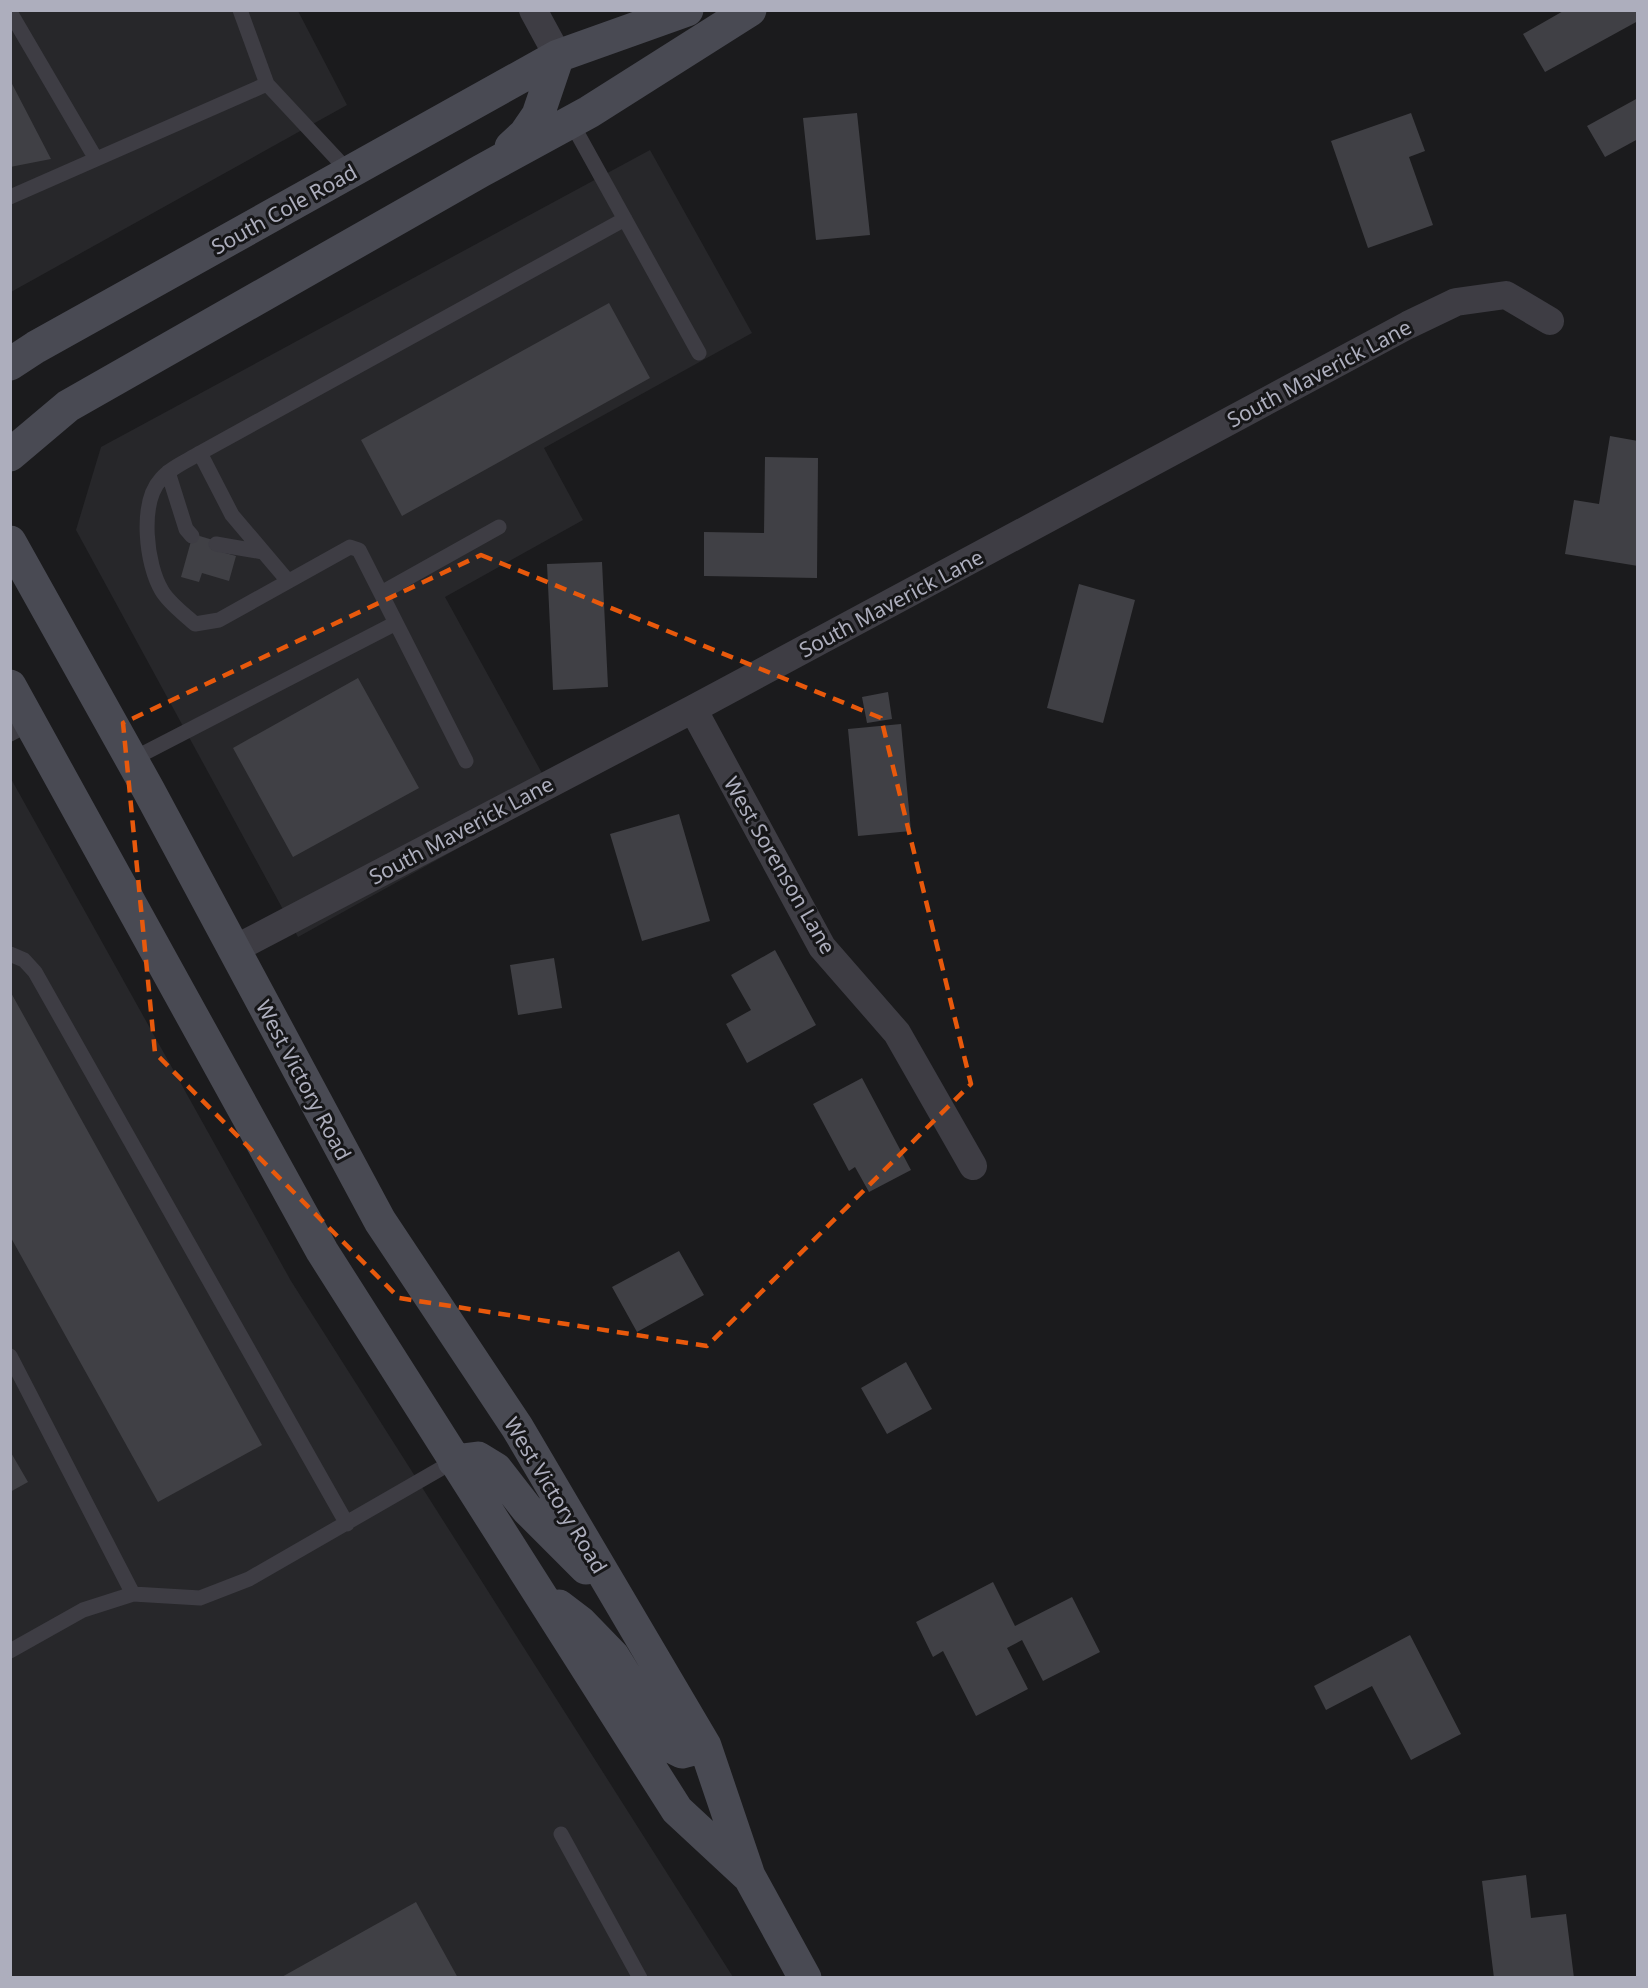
<svg xmlns="http://www.w3.org/2000/svg" width="1648" height="1988" font-family="'Noto Sans',sans-serif">
	<rect width="100%" height="100%" fill="#1b1b1d"/>
	<path fill="#27272a" d="M11,11h287l49,94 -336,187z
		M650,150l102,183 -208,115 39,72 -138,77 109,198 -256,142 -222,-407 25,-83z
		M10,777l281,504 442,696h-722z"/>
	<path fill="#404045" d="M1565,10h73v11l-93,51 -22,-38z
		M10,80l41,79 -41,8z
		M1638,98v41l-33,18 -18,-31z
		M857,113l13,122 -54,5 -13,-122z
		M1411,113l14,38 -16,6 24,68 -65,23 -37,-107z
		M609,303l41,75 -248,138 -41,-76z
		M1610,436l28,5v125l-73,-12 9,-54 25,4z
		M765,457l53,1 -1,120 -113,-2v-44l60,1z
		M193,534l20,6 -2,9 25,7 -7,25 -27,-8 -3,9 -18,-5z
		M602,562l6,125 -55,3 -6,-126z
		M1079,584l56,16 -32,123 -56,-15z
		M358,678l61,110 -126,69 -60,-109z
		M888,692l4,27 -25,4 -5,-26z
		M901,724l10,107 -53,5 -10,-107z
		M679,814l31,107 -68,20 -32,-107z
		M775,950l41,75 -69,38 -21,-39 25,-14 -20,-35z
		M554,958l8,50 -44,7 -8,-50z
		M10,991l252,454 -104,57 -148,-266z
		M862,1078l49,92 -42,22 -14,-25 -6,4 -36,-67z
		M679,1251l25,44 -67,37 -25,-45z
		M906,1362l26,47 -45,25 -26,-46z
		M10,1451l18,31 -18,10z
		M993,1582l22,44 57,-29 28,55 -57,29 -21,-41 -15,8 21,41 -52,27 -33,-65 -10,6 -17,-35z
		M1410,1635l51,99 -50,26 -39,-74 -46,24 -12,-24z
		M1526,1875l5,43 35,-4 8,64h-80l-12,-97z
		M416,1902l42,76h-178z"/>
	<g fill="none" stroke-linecap="round" stroke-linejoin="round">
		<path stroke="#3e3d44" stroke-width="15" d="M240,10l27,74 82,88
			M10,12l86,147
			M571,122l128,231
			M10,197l257,-113
			M200,453l32,62 56,66
			M168,472l18,57 6,7
			M216,544l47,8
			M381,593l118,-66
			M10,734l21,-11
			M131,760l265,-137
			M466,761l-107,-211 -9,-3 -131,73 -24,4c-11,-10 -26,-21 -33,-33 -16,-26 -23,-88 -1,-112 9,-11 26,-18 39,-26l425,-234
			M10,954l14,6 11,12 312,552
			M10,1356l123,238
			M10,1651l73,-41 50,-16 67,4 49,-19 205,-118
			M561,1834l79,144"/>
		<path stroke="#3e3d44" stroke-width="28" d="M533,10l25,46
			M693,709l129,238 75,86 76,133
			M235,949l458,-240 715,-384 48,-23 50,-7 44,26"/>
		<path stroke="#494a53" stroke-width="33" d="M511,147l14,-13 13,-19 20,-59
			M10,364l26,-17 522,-291 129,-46
			M10,455l58,-49 413,-235 108,-59 161,-102
			M10,542l138,247 232,432 137,206 188,319 44,130 56,102
			M10,686l312,565 355,559 70,65
			M454,1461l24,-3 18,11 31,40 59,59
			M559,1606l21,16 33,34 55,89 14,7 23,-6"/>
	</g>
	<path fill="none" stroke="#e8590c" stroke-width="4.5" stroke-dasharray="12 8" stroke-linejoin="round" d="M481,555l400,163 90,366 -264,262 -308,-48 -244,-245 -32,-330z"/>
	<g text-anchor="middle" dominant-baseline="central" stroke-width="6" stroke-linejoin="round" paint-order="stroke">
		<g font-size="21" fill="#adaebd" stroke="#161618">
			<text transform="translate(284 209) rotate(-29)">South Cole Road</text>
			<text transform="translate(1319 373) rotate(-28)">South Maverick Lane</text>
			<text transform="translate(891 603) rotate(-28)">South Maverick Lane</text>
			<text transform="translate(461 830) rotate(-28)">South Maverick Lane</text>
			<text transform="translate(780 865) rotate(60)">West Sorenson Lane</text>
			<text transform="translate(304 1080) rotate(62)">West Victory Road</text>
			<text transform="translate(556 1495) rotate(59)">West Victory Road</text>
		</g>
	</g>
	<rect width="1648" height="1988" fill="none" stroke="#adaebd" stroke-width="24"/>
</svg>
